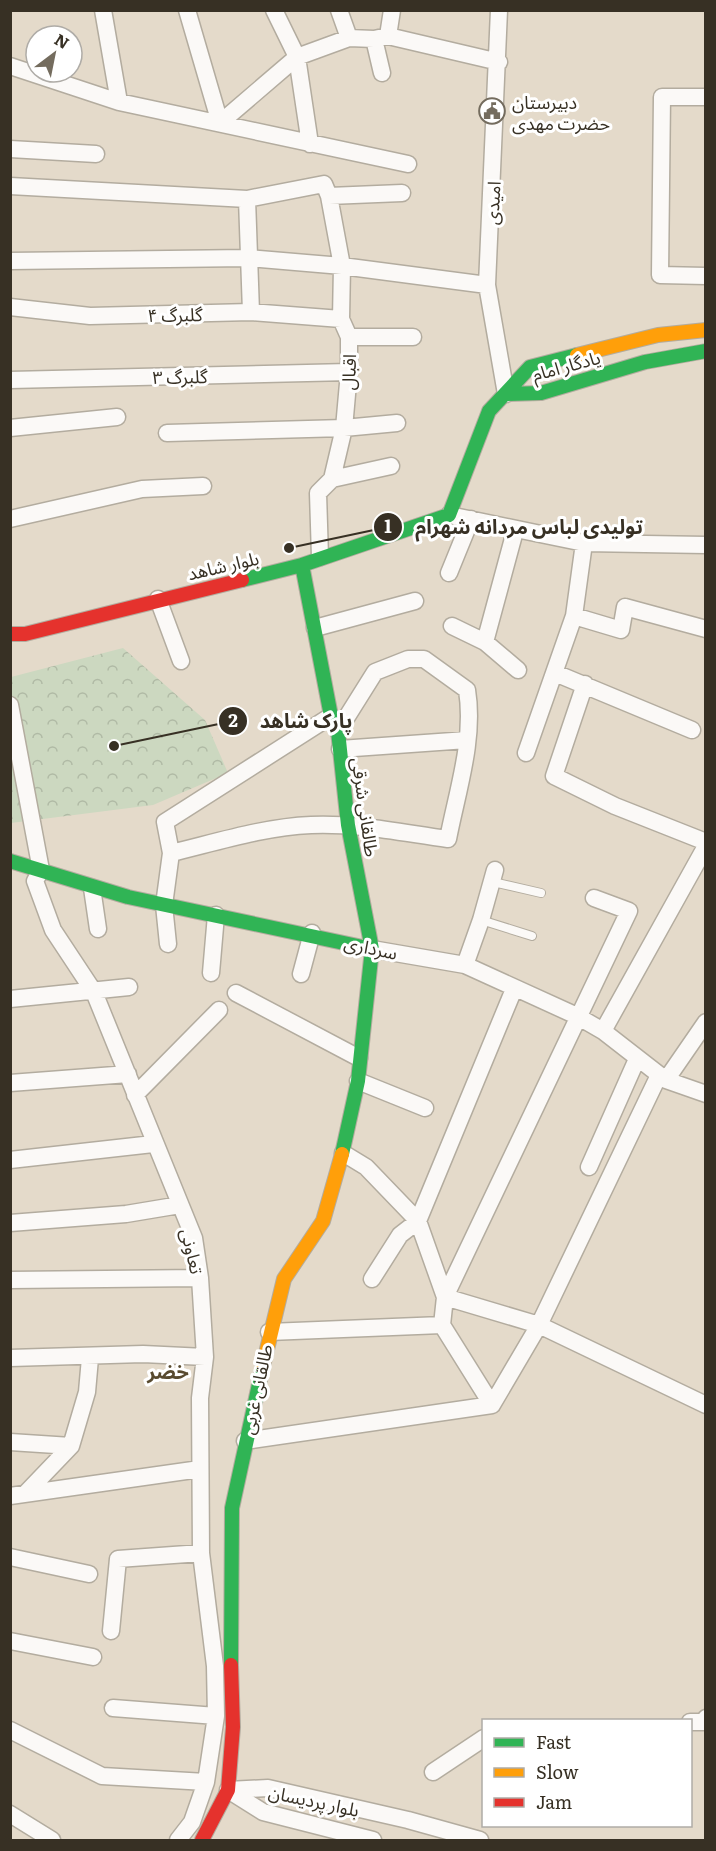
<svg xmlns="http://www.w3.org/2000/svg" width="716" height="1851" font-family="Literata,'Noto Sans Arabic',serif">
	<defs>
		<pattern id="forest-crowns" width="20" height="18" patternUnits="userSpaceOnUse" patternTransform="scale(1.5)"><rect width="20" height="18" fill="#ccd8c0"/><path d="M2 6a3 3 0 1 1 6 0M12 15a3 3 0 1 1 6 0" fill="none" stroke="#b0baa5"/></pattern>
	</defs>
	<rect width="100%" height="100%" fill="#e4daca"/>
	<path fill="url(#forest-crowns)" d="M123,648l82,72 23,53 -75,32 -142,18v-146z"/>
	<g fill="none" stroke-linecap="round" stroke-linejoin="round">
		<g stroke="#b3ac9f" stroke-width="10">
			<path id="lane" d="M493,882l48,11
				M481,920l51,16"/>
		</g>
		<g stroke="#b3ac9f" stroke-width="19">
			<path id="street" d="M103,10l16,92
				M187,10l33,113
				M274,10l23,47 13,87
				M339,10l10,28
				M499,10l-12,275 19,109
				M388,36l4,-26
				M374,39l8,34
				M10,66l109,36 289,62
				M706,97h-44l-2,178 46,1
				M220,123l77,-66 52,-19 25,1 14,-3 111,26
				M10,149l86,5
				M10,186l237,13 77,-15 5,12 13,70 -1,53 8,18v35l-5,56 -12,51 -14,14 2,64
				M329,196l73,-3
				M247,199l4,113
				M10,261l237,-3 95,8 145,19
				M10,307l80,9 161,-4 90,7
				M349,337h64
				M10,380l339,-8
				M10,428l107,-11
				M167,433l177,-5 53,-5
				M332,479l59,-13
				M449,515l135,28 122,2
				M10,519l132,-30 61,-3
				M449,573l22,-54
				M158,599l23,62
				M574,616l47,14 4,-23 81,22
				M452,626l33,16 33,28
				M315,628l100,-27
				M485,642l30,-111
				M555,673l137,57
				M585,684l-31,92 61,30 91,36
				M10,705l31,165 -6,11 18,49 41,62 100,246 6,40 5,79 -5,41 1,155 14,113 1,50 -10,66 -14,40 -14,18
				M340,749l127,-9
				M526,753l48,-137 10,-73
				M171,853c46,-11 93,-26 140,-28 46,-2 92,8 137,14 9,-47 27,-100 19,-149l-43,-31h-16l-33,13 -37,59
				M92,888l6,41
				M168,944l-4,-39 7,-52 -6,-31 166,-106
				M372,949l93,16 112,51 26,15 63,49 40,14
				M465,965l16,-45 14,-50
				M211,973l5,-58
				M301,974l11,-41
				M236,993l123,65
				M10,999l119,-12
				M603,1031l103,-185
				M666,1080l40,-58
				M358,1081l67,27
				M10,1083l118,-9
				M135,1095l84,-85
				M343,1153l23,14 52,54 27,76
				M10,1160l143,-16
				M589,1167l48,-108
				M10,1223l116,-9 54,-9
				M372,1279l28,-44 18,-14 96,-232
				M10,1280l190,-2
				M445,1297l94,28 167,80
				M442,1325l50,80
				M269,1332l173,-7 3,-28 184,-386 -35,-13
				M10,1358l133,-4 62,3
				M245,1441l247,-36 47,-80 120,-250
				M10,1442l61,4
				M25,1494l46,-48 16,-54 3,-34
				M10,1496l190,-27
				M10,1557l79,17
				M111,1631l7,-72 83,-6
				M10,1641l83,16
				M113,1708l103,8
				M690,1722h15l1,-4
				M10,1730l92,46 104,6
				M433,1772l51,-34
				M228,1790l40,-2 140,32 72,20
				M228,1790l35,22 110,28
				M10,1814l42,26"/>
		</g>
		<g stroke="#b3ac9f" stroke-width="16">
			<path id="fast" d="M506,394l35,-1 104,-31 61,-11
				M302,565l29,151 7,15 10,94 24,124 -14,132 -16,73
				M242,580l60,-15 147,-50 40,-104 41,-44 47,-12
				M10,861l118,36 244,52
				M231,1665l1,-157 31,-142"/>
		</g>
		<g stroke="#b3ac9f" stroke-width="16">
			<path id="slow" d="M577,355l81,-20 48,-5
				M263,1366l21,-87 39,-58 19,-67"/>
		</g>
		<g stroke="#b3ac9f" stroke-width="16">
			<path id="jam" d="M10,634h15l217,-54
				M202,1840l26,-50 5,-63 -2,-62"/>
		</g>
		<use href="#lane" stroke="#fbf9f7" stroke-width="8"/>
		<use href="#street" stroke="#fbf9f7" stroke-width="16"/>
		<use href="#fast" stroke="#30b455" stroke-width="14"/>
		<use href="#slow" stroke="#ff9f0a" stroke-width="14"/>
		<use href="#jam" stroke="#e5322d" stroke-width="14"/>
	</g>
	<defs>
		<g id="civic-ring" transform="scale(1.35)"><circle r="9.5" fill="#fff" stroke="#746c5e" stroke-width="1.5"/><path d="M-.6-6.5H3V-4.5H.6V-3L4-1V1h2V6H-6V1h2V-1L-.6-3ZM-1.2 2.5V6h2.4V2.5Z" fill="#746c5e"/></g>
	</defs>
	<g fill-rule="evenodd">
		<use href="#civic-ring" x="492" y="111"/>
	</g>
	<g text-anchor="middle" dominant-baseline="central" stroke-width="6" stroke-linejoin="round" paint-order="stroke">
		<g font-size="18" fill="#373024" stroke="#fff" text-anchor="start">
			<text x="512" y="101">دبیرستان<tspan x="512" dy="21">حضرت مهدی</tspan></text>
		</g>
		<g font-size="18" fill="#373024" stroke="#fff">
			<text transform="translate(492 203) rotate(-87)">امیدی</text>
			<text transform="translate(175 314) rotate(-1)">گلبرگ ۴</text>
			<text transform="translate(566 365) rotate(-15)">یادگار امام</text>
			<text transform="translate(348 372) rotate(-88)">اقبال</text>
			<text transform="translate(180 376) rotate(-1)">گلبرگ ۳</text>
			<text transform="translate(223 565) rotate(-13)">بلوار شاهد</text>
			<text transform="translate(366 807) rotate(82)">طالقانی شرقی</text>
			<text transform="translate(371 947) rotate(12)">سرداری</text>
			<text transform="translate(193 1251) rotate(77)">تعاونی</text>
			<text transform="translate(256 1389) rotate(-78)">طالقانی غربی</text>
			<text transform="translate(314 1800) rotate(12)">بلوار پردیسان</text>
		</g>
		<g font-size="20" font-weight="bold" fill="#584a2f" stroke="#fff">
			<text x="168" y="1370">خضر</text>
		</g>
	</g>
	<path fill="none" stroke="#373024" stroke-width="2" d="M289 548L388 527M114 746L233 721"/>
	<g fill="#373024" stroke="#fff" stroke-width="2">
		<circle cx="289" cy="548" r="6"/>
		<circle cx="114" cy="746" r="6"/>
		<circle cx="388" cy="527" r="15"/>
		<circle cx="233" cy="721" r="15"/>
	</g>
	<g font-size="18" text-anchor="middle" font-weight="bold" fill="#fff">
		<text x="388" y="533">1</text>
		<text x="233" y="727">2</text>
	</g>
	<g font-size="20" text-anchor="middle" font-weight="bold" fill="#373024" stroke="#fff" stroke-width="6" stroke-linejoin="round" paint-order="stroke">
		<text x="529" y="534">تولیدی لباس مردانه شهرام</text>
		<text x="306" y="728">پارک شاهد</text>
	</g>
	<rect width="716" height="1851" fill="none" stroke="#373024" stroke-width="24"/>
	<rect x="482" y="1719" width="210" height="108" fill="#ffffff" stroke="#afaca7" stroke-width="1.5"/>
	<rect x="494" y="1738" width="30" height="9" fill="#30b455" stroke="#afaca7" stroke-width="1.5"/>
	<text x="536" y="1749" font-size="18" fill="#373024">Fast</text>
	<rect x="494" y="1768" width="30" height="9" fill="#ff9f0a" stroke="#afaca7" stroke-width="1.5"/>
	<text x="536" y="1779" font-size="18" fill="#373024">Slow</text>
	<rect x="494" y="1798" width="30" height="9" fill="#e5322d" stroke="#afaca7" stroke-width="1.5"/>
	<text x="536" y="1809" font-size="18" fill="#373024">Jam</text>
	<g transform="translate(54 54) rotate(32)"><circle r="28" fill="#ffffff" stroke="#afaca7" stroke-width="1.5"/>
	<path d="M0-4.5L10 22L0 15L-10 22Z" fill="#746c5e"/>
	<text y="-9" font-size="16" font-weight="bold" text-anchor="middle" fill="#373024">N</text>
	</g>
</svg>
